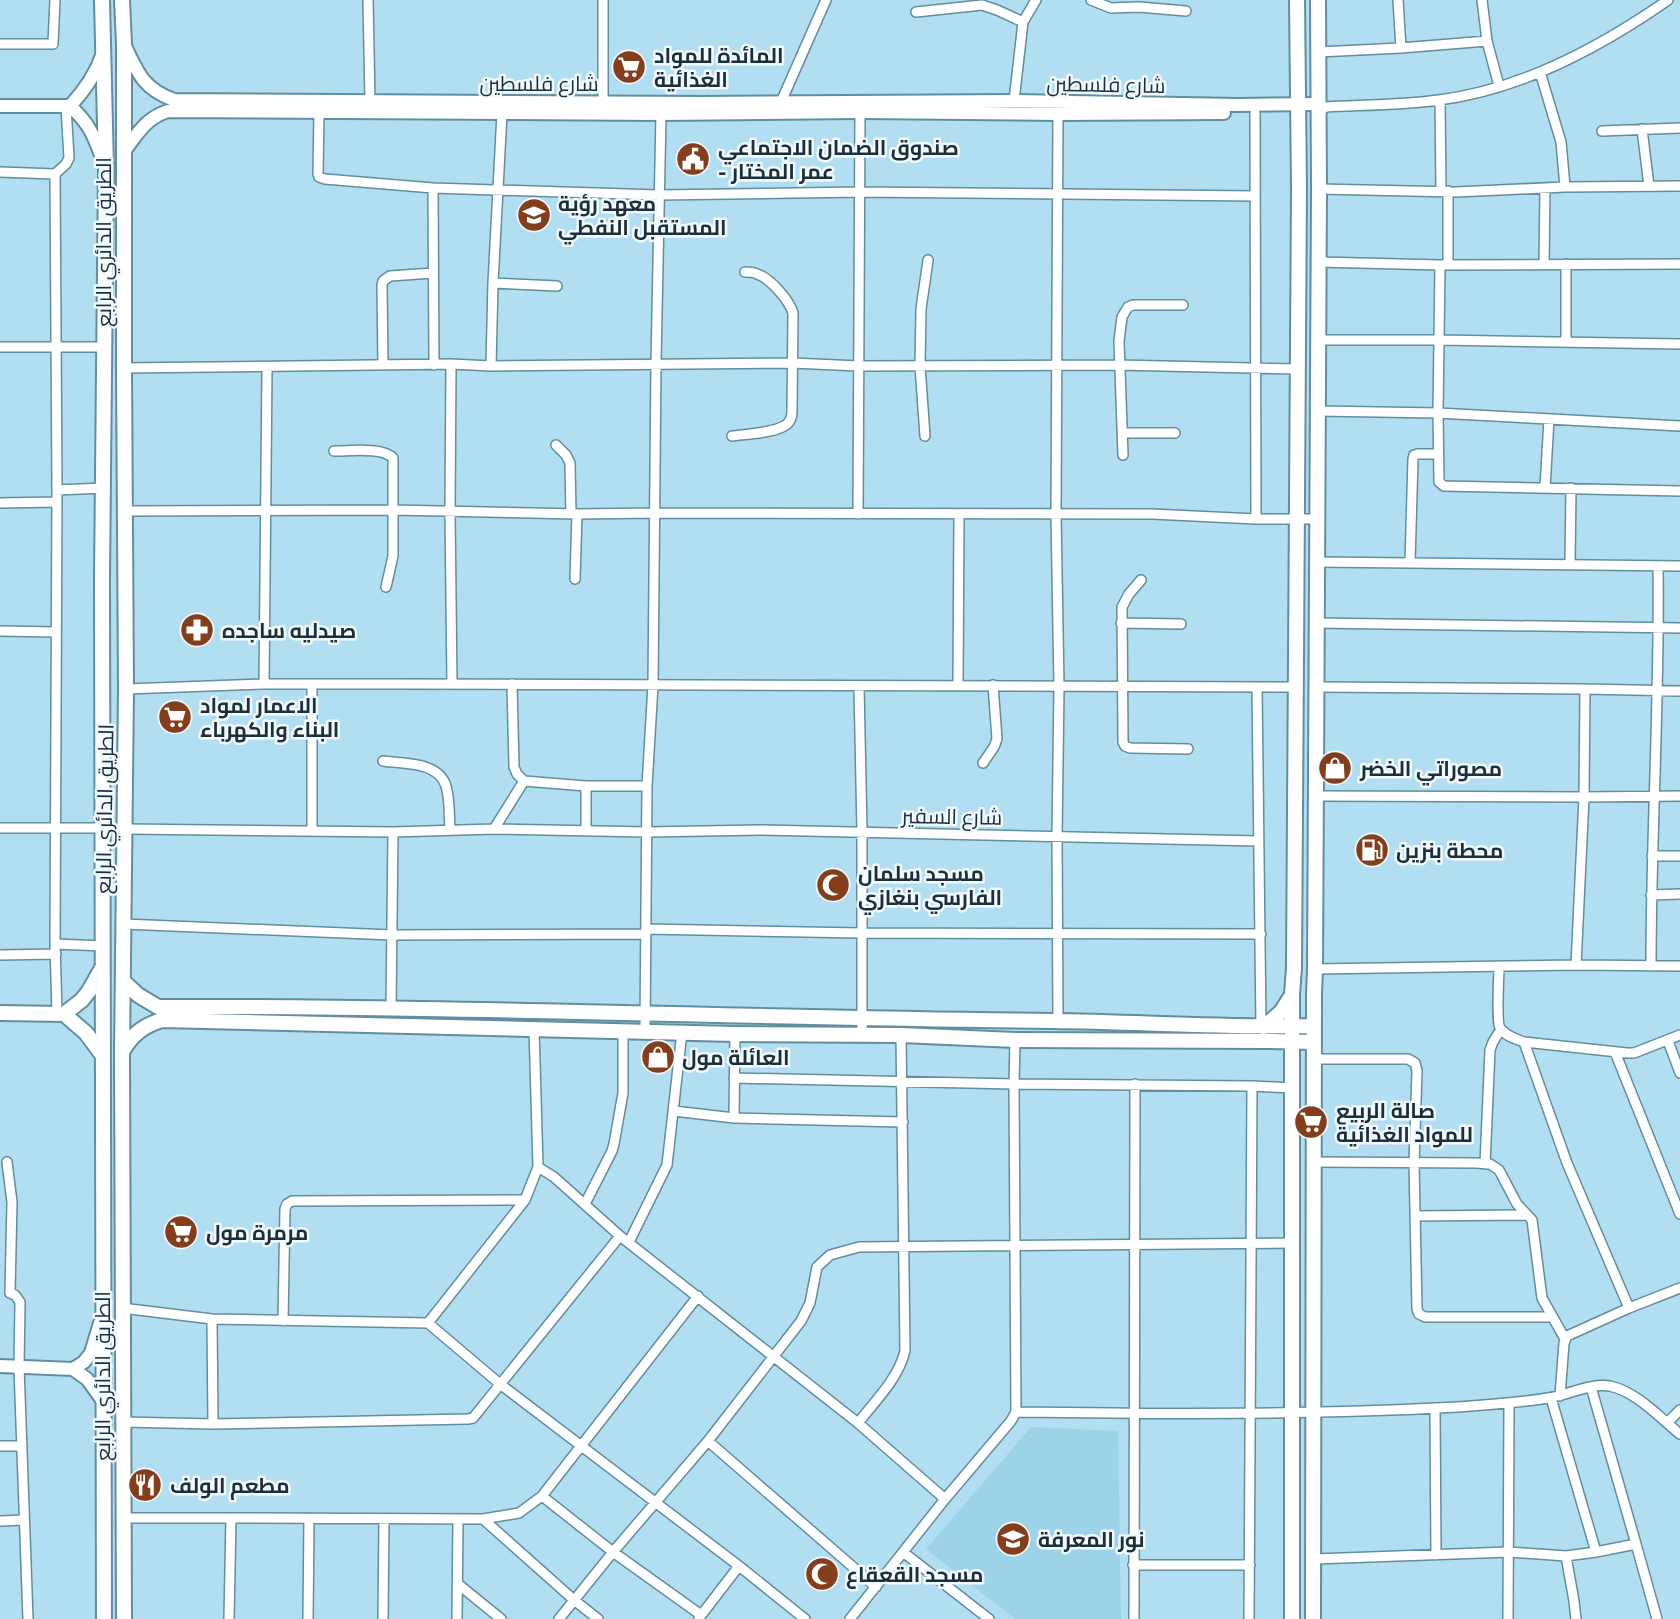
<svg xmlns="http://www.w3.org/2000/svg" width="1680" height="1619" font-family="'Titillium Web',Cairo,sans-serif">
	<rect width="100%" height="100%" fill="#b1def1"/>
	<path fill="#9cd3e8" d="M1031,1427l87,4 3,188h-106l-89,-70z"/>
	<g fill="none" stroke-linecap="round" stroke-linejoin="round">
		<g stroke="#628e9f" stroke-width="12">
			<path id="street" d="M368,0l2,101
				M603,0v102
				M1091,0l20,8 28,-1 47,4
				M1398,0l3,48
				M1482,0l5,41 12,45
				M916,12l66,-7 15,5 26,12
				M0,44h53l2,-44
				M1318,52l83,-4 86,-7
				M1540,72l21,70 4,45
				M1440,100l1,91
				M1014,101l9,-79 13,-22
				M781,102l45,-102
				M319,112l-1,62 1,3 6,2 108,9 226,7 201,-3 395,4
				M1319,112l7,-5c38,-2 76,-2 113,-7 81,-10 163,-54 229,-100
				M1255,113l1,406
				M1642,129l7,57
				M1602,131l78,-3
				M0,172l55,2 11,-10 3,-6 -3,-52
				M55,174l2,316 -2,454 2,69
				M433,188l1,177
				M1319,189l137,3 109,-5 115,-1
				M1319,262l121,3 240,-1
				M1544,264l1,-76
				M1566,264v78
				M1440,265l-2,148 1,69 5,4 236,5
				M1448,265v-74
				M493,283l64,3
				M1318,340h122l240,4
				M0,347h105
				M451,364l-1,148 2,172
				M383,365l-1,-80 1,-4 7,-5 43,-3
				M491,366l2,-83 9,-170
				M124,368l327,-4 40,2 301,-3 67,3 260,-1 178,4
				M1318,411l120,2 242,13
				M1123,433h52
				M732,436c14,-2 49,-3 57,-14 3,-5 3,-7 3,-12l1,-97c-4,-13 -23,-35 -36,-39 -3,-2 -9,-2 -12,-2
				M925,436l-5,-70 1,-57 7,-49
				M556,445l10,10 4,8 1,51
				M334,451c16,0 49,-4 59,7v98l-7,31
				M1123,455l-4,-114 3,-24 6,-10 5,-2h50
				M1545,488l4,-69
				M57,490l47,-2
				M0,503l57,-1
				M126,511l268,-1 183,4 79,-1 496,1 104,5h61
				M858,514l2,-402
				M1317,562l363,4
				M1410,562l3,-103 1,-4 4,-1h20
				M1570,564l1,-76
				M575,579l2,-65
				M1141,580l-12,14 -7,13 1,135 2,4 5,2 58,1
				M1121,623l60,1
				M1316,623l364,5
				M0,631l56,1
				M264,684l3,-317
				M312,684v147
				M512,684l2,83 3,7 7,7 62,5h61
				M958,685l1,-171
				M859,686l3,146v202
				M1257,687c1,113 3,227 4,341
				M1316,687l269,2 95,2
				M126,689l138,-5h134l897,3
				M383,761c20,3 55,0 63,25 4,13 3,30 4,44
				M983,763l11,-16 3,-8 -4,-54
				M586,786v45
				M1315,796l269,1 96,-1
				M0,828h104
				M125,829l268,3 101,-3 153,3 113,-2 498,11
				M494,829l30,-48
				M1652,856h28
				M1651,895l29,-1
				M124,924l268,11 254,-1
				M646,929l215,4 400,1
				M55,944l49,2
				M0,955l56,-1
				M1576,965l8,-168 1,-108
				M1499,966c0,12 -3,55 1,62 5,8 16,11 24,14l103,11h7l46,-18
				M1651,966c0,-134 9,-267 7,-400
				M1315,969l261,-4 104,1
				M391,1009l2,-177
				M1058,1021l-1,-185 2,-149 -3,-173 2,-400
				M645,1031l2,-245 6,-101 3,-322 5,-249
				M1668,1041l12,32
				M1524,1042l43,121 62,145
				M1615,1052l65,162
				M1314,1059h94l7,4 2,8 -3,92 3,146 2,5 6,3h127
				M734,1078l280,6 238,2 41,2
				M674,1111l60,7 169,4
				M734,1118l1,-84
				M7,1162l5,40 -2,91 5,2 5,7 -1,65 9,252
				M1314,1162l161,1 15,1 9,6 18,34 15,16 10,78 23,41
				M1485,1164l5,-114 3,-8 8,-13
				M538,1167l16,10 66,59
				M585,1204l27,-53 2,-7 9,-51v-63
				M1415,1216l112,-1
				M629,1242l38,-77 15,-133
				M122,1308l90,11
				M283,1321l2,-112 2,-5 5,-3 233,-1
				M428,1323l97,-123 13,-33 -4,-139
				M1591,1387l45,157 -40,8
				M1560,1396l4,-53 3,-7 62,-28 51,-20
				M1435,1408l1,147
				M1016,1412c147,2 295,3 442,-5 30,-2 60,-4 90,-9 20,-3 42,-15 62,-12 27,6 49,31 70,48
				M123,1422l90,2 255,-5 5,-1 147,-182 238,187 87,76
				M858,1423c18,-23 40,-44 47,-72l-4,-316
				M1667,1423l13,-13
				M213,1424l-1,-105 216,4 72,61 239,182 66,53
				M708,1441l168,146
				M0,1446h22
				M542,1496l71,56 88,63
				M123,1518h108l-2,101
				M231,1518l252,1 36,-6 23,-17 156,-200
				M483,1519l91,81 24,19
				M0,1521l24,-1
				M1636,1544l21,75
				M903,1552l86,67
				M1566,1556l8,45 2,18
				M1314,1559l195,-7 57,4 30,-4 -45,-154
				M1133,1565h117
				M458,1584l43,35
				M699,1618l40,-52
				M308,1619l1,-100
				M383,1619l1,-100
				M457,1619l1,-100
				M559,1619l54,-67 95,-111 93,-120 9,-18 7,-36 13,-12 29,-8 434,-4
				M850,1619l95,-120 66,-78 5,-9 -2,-328 1,-44
				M1134,1619l1,-535
				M1249,1619l3,-533
				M1508,1619l1,-215"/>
		</g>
		<g stroke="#628e9f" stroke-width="16">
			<path id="secondary" d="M125,46c13,28 19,43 49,54l529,3 311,-2 224,4 81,-1
				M0,106h70c22,20 24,32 35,59
				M70,106c15,-16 26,-32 33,-53
				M125,150c13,-17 21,-32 43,-39l493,3 199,-2 198,2 166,-1
				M0,1366l73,3 11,-7 7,-9 9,-30
				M73,1369l14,10 16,22"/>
		</g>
		<g stroke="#628e9f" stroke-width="18">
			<path id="primary" d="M102,0l4,167 -4,411 2,1041
				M122,0l2,44v324l2,321 -4,363 2,567
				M123,981l15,14 20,12c298,-1 596,11 895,14 87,1 174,7 261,5
				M0,1013l64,1 18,-14 7,-9 13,-23
				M64,1014l22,19 17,23
				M1264,1027l17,-15 11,-17
				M122,1052c9,-17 22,-27 40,-32l573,14 166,1 114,5 252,1 47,1
				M1292,1619v-625l2,-26 5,-779 -2,-189
				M1313,1619l1,-626 1,-24 4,-780 -1,-189"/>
		</g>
		<use href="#street" stroke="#fff" stroke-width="9"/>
		<use href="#secondary" stroke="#fff" stroke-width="12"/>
		<use href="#primary" stroke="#fff" stroke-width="14"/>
	</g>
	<defs>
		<g id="supermarket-disc" transform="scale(1.75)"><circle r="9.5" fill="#853e1b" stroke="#f0f9fd"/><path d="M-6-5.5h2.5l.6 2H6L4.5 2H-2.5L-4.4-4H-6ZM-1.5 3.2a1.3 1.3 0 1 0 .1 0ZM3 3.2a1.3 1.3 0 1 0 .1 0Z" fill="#fff"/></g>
		<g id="civic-disc" transform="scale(1.75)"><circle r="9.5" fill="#853e1b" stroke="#f0f9fd"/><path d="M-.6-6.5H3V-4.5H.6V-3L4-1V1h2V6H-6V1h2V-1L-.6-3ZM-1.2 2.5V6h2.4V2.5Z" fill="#fff"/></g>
		<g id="school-disc" transform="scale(1.75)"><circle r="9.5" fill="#853e1b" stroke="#f0f9fd"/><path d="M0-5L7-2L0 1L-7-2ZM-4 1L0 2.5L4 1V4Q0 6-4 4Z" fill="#fff"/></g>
		<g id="pharmacy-disc" transform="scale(1.75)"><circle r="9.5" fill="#853e1b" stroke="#f0f9fd"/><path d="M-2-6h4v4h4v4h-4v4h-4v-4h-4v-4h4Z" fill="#fff"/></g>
		<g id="shop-disc" transform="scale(1.75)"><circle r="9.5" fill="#853e1b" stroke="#f0f9fd"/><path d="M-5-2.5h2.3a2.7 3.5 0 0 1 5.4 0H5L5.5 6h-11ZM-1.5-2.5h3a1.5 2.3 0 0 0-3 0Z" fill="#fff"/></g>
		<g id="fuel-disc" transform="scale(1.75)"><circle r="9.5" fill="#853e1b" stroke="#f0f9fd"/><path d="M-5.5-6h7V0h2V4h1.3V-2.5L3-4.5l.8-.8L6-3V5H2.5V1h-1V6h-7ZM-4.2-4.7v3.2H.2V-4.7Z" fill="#fff"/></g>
		<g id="mosque-disc" transform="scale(1.75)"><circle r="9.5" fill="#853e1b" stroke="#f0f9fd"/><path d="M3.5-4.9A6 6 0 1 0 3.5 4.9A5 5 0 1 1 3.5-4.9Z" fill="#fff"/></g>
		<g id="restaurant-disc" transform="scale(1.75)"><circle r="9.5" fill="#853e1b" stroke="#f0f9fd"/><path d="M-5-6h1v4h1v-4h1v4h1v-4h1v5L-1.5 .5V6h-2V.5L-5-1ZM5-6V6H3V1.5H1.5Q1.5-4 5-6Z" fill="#fff"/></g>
	</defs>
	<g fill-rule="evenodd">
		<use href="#supermarket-disc" x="629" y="67"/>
		<use href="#civic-disc" x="693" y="159"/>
		<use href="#school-disc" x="534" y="215"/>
		<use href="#pharmacy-disc" x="197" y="630"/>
		<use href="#supermarket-disc" x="175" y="717"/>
		<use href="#shop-disc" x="1335" y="768"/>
		<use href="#fuel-disc" x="1372" y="850"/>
		<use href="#mosque-disc" x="833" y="885"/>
		<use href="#shop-disc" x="658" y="1057"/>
		<use href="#supermarket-disc" x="1311" y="1122"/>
		<use href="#supermarket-disc" x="181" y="1232"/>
		<use href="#restaurant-disc" x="145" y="1485"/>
		<use href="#school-disc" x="1013" y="1539"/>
		<use href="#mosque-disc" x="822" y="1574"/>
	</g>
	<g text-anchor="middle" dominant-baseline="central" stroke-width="5" stroke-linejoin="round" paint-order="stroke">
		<g font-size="21" font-weight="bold" fill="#1d2f36" stroke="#f0f9fd" text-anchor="start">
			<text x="654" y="55">المائدة للمواد<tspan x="654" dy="24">الغذائية</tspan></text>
			<text x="718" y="147">صندوق الضمان الاجتماعي<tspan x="718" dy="24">- عمر المختار</tspan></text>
			<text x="558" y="203">معهد رؤية<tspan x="558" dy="24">المستقبل النفطي</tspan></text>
			<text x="222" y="630">صيدليه ساجده</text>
			<text x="200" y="705">الاعمار لمواد<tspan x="200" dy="24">البناء والكهرباء</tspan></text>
			<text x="1360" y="768">مصوراتي الخضر</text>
			<text x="1396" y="850">محطة بنزين</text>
			<text x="858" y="873">مسجد سلمان<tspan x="858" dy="24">الفارسي بنغازي</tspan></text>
			<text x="682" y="1057">العائلة مول</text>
			<text x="1336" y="1110">صالة الربيع<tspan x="1336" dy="24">للمواد الغذائية</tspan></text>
			<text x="206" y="1232">مرمرة مول</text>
			<text x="170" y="1485">مطعم الولف</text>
			<text x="1038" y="1539">نور المعرفة</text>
			<text x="846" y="1574">مسجد القعقاع</text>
		</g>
		<g font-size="21" fill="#1d2f36" stroke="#f0f9fd">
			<text x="539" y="83">شارع فلسطين</text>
			<text transform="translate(1106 84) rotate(1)">شارع فلسطين</text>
			<text transform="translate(103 242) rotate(-90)">الطريق الدائري الرابع</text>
			<text transform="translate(104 809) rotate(-89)">الطريق الدائري الرابع</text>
			<text transform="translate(952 816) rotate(1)">شارع السفير</text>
			<text transform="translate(102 1376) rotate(-90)">الطريق الدائري الرابع</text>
		</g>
	</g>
</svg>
